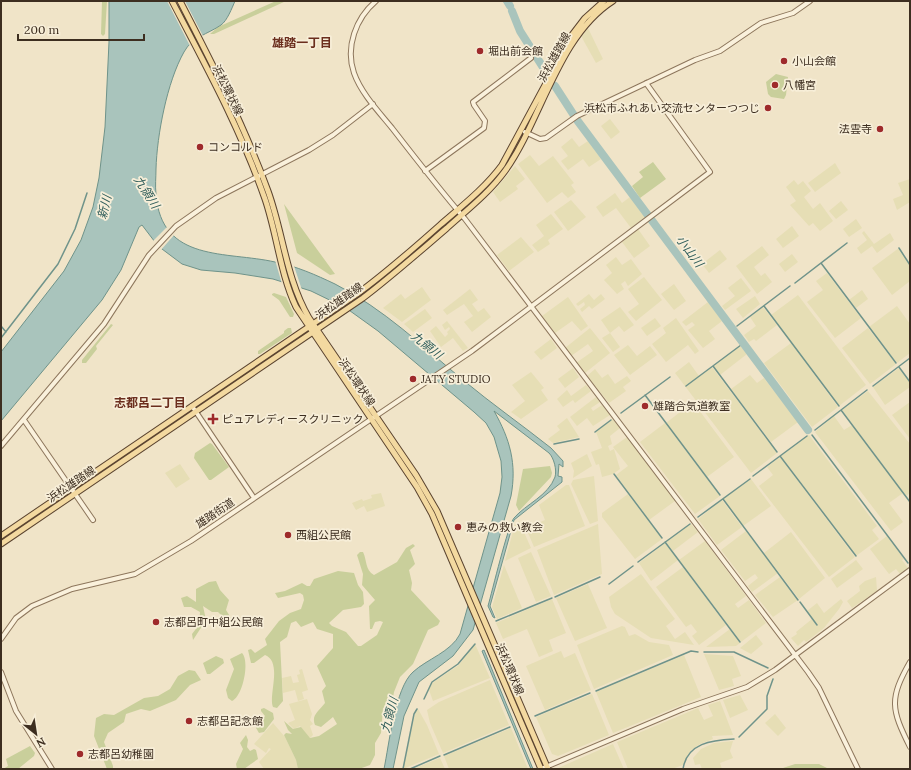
<svg xmlns="http://www.w3.org/2000/svg" width="911" height="770" font-family="Lora,'Noto Sans JP',serif">
	<rect width="100%" height="100%" fill="#f0e4c8"/>
	<path fill="#e6deb5" d="M588,28l15,31 -7,4 -15,-27z
		M610,119l10,13 -9,7 -10,-13z
		M572,138l7,9 9,-6 13,18 -12,8 -6,-8 -15,11 -7,-9 7,-5 -7,-9z
		M530,155l9,11 14,-10 21,27 -3,2 5,7 -8,6 -6,-6 -15,11 -29,-39z
		M835,163l6,10 -26,19 -7,-9z
		M515,166l10,13 -9,7 2,3 -18,13 -7,-10z
		M910,179v23l-13,8 -4,-11 10,-4 -5,-12z
		M794,180l4,5 5,-4 8,10 -7,6 9,12 7,-6 13,18 -13,10 -7,-8 -4,3 -19,-21 6,-4 -10,-14z
		M615,193l7,10 8,-6 15,20 -14,11 -15,-20 -13,9 -7,-10z
		M571,200l15,17 -18,14 -14,-19z
		M841,201l7,9 -12,9 -7,-8z
		M551,214l12,15 -15,11 2,4 -12,8 -6,-7 12,-9 -8,-11z
		M856,219l6,9 -13,9 -6,-8z
		M792,226l7,10 -16,12 -7,-9z
		M638,229l12,17 -16,12 -12,-16z
		M864,231l10,13 16,-11 4,7 -17,13 -5,-7 -11,8 -4,-6 10,-8 -5,-7z
		M521,237l13,15 -25,19 -12,-16z
		M762,246l7,9 -15,12 7,9 4,-3 7,9 -15,12 -21,-28z
		M899,248l11,18v15l-18,14 -20,-27z
		M720,250l7,9 -18,14 -7,-9z
		M792,254l6,8 -13,10 -6,-8z
		M616,257l6,8 9,-6 11,15 -14,12 -3,-5 -4,3 3,5 -7,5 -13,-14 8,-7 -6,-8z
		M827,273l34,45 -26,20 -28,-36 16,-12 -7,-9z
		M644,277l18,23 -26,21 -8,-9 11,-8 -11,-15z
		M741,278l10,13 -26,19 -3,-4 13,-10 -7,-8z
		M674,284l12,17 -12,9 -13,-16z
		M422,287l9,13 -29,22 -19,-14 18,-14 4,5z
		M470,289l8,11 -6,4 6,8 6,-4 7,9 -19,15 -8,-10 9,-6 -9,-12 -17,11 -4,-5z
		M862,290l6,9 -12,9 -7,-8z
		M589,294l5,6 7,-6 4,5 -13,10 -3,-3 -7,6 -2,-3 5,-4 -1,-3 -6,4 -2,-2z
		M798,295l68,90 -27,21 -68,-91z
		M755,296l5,8 -17,14 -7,-9z
		M568,297l20,29 -7,5 -9,-10 -17,12 -13,-17z
		M708,302l14,19 -13,10 6,8 -12,9 -15,-18 7,-5 -3,-3 -6,4 -4,-4z
		M897,306l13,18v29l-13,10 -28,-36z
		M620,307l14,18 -10,7 -5,-6 -9,7 10,14 -7,5 -11,-14 8,-5 -9,-13z
		M763,307l14,18 -21,16 -2,-2 -5,3 -5,-7 12,-9 -6,-9z
		M425,309l7,9 -19,14 -9,-8z
		M655,318l6,8 -14,10 -6,-8z
		M676,318l23,33 -4,3 -7,-9 -22,17 -14,-18 14,-11 -3,-5z
		M447,321l21,27 -5,3 -10,-13 -12,9 -11,-16 6,-5 9,11 3,-3 -1,-2 3,-3 -1,-2 -4,3 -3,-5z
		M590,328l20,25 -25,20 -9,-10 17,-12 -5,-7 -17,12 -6,-8z
		M868,328l28,36 -26,20 -28,-36z
		M551,339l6,9 -16,12 -7,-8z
		M791,343l47,64 -26,20 -48,-64z
		M628,345l9,11 13,-10 7,9 -27,20 -16,-20z
		M740,346l7,8 -27,21 -7,-9z
		M689,362l10,14 -5,4 18,-13 65,86 -26,20 -76,-100z
		M573,368l6,9 -14,11 -7,-9z
		M899,368l11,15v4l-25,18 -12,-18z
		M595,369l7,9 6,-4 7,10 12,-8 4,5 -8,6 3,4 -17,12 -22,-27z
		M531,372l13,16 -3,2 7,10 -27,19 -10,-7 14,-11 -13,-16z
		M750,375l7,8 7,-5 34,44 -27,20 -40,-53z
		M586,385l5,6 -16,12 -2,-3 -10,7 -6,-8 10,-9 4,6z
		M868,391l42,53v49l-4,3 -64,-86z
		M596,397l4,5 -9,6 2,3 9,-6 8,10 -17,11 -6,-8 -10,8 -7,-9z
		M693,402l41,55 -27,20 -41,-54z
		M910,402v37l-18,-24z
		M834,416l10,14 8,-5 51,68 -14,10 14,19 -12,9 -76,-99z
		M567,418l12,19 -26,6 -5,-4 12,-9 -3,-4z
		M613,419l7,9 -10,8 2,8 -4,2 2,5 4,-2 6,20 -7,5 -11,3 -3,-13 -3,1 -5,-13 11,-4 -6,-16z
		M665,423l55,73 -25,18 -55,-72z
		M809,435l68,91 -5,4 7,9 -23,17 -75,-100z
		M627,437l48,64 -26,19 -33,-45 12,-9 -15,-19z
		M587,454l5,12 -19,12 1,-7 -3,-8z
		M780,457l75,100 -26,20 -70,-91 14,-11 -6,-8z
		M180,464l10,15 -14,9 -11,-15z
		M594,476l4,45 -8,3 -19,-40 2,-4z
		M751,479l20,27 -28,20 -20,-27z
		M566,485h3l16,41 -51,21 -8,-19 19,-8 -6,-15z
		M381,493l4,13 -18,6 -3,-6 -8,4 -4,-7 10,-4 1,2 9,-3 -1,-3z
		M628,494l34,45 -27,20 -33,-42v-4z
		M722,500l20,27 -25,18 -19,-26z
		M519,521l12,27 -26,13 10,-37z
		M598,524l4,50 -48,21 -17,-45z
		M691,524l7,8 -25,19 -7,-9z
		M746,531l32,42 -26,19 -4,-6 10,-8 -3,-4 -10,7 -24,-31z
		M791,532l34,46 -26,21 -35,-46z
		M887,536l17,23 -2,1 6,8 -8,6 -4,-5 -7,5 -19,-25z
		M705,541l41,55 -11,8 3,4 11,-8 17,23 -25,19 -62,-82z
		M665,543l13,17 -27,21 -12,-18z
		M531,552l20,44 -15,6 -18,-44z
		M856,560l7,9 -26,19 -6,-9z
		M504,565l18,43 -25,11 -5,-12z
		M683,567l43,58 -27,20 -7,-9 5,-4 -6,-8 -5,3 -30,-40z
		M641,574l34,45 -9,7 9,13 10,-7 9,13 -43,-7 -36,-24 -4,-7 -2,-10z
		M780,577l18,23 -25,17 -18,-22z
		M876,577l1,14 -25,17 -5,-7 13,-10 -1,-5 6,-5z
		M588,584l19,44 -32,13 -19,-43z
		M552,599l14,34 -17,7 4,11 -14,6 -12,-28 -24,10 -7,-16z
		M841,599l2,3 -4,7 -15,19 -18,14 -2,-2 -6,6 -7,-8 6,-4 -1,-2 16,-13 5,6 -10,-14 10,-8 7,10z
		M622,626l3,1 4,9 6,-2 14,8 20,3 4,10 -79,34 -17,-44z
		M730,629l10,14 -4,3 -30,1z
		M756,635l7,9 -12,10 -11,-6z
		M475,644l15,34 -57,23 -4,-11 3,-7 27,-18z
		M561,651l3,7 11,-5 16,37 -46,20 -19,-44z
		M704,654l29,2 8,20 -9,3 2,7 -15,4z
		M684,655l17,42 -88,36 -17,-41z
		M302,669l6,21 -6,2 2,7 -6,2 -3,-11 -12,3 -1,-15 9,-2 2,7 6,-1 -2,-7 3,-1 -1,-4z
		M490,680l19,45 -66,28 -13,-30 -3,-13 12,-8z
		M592,694l17,41 -51,21 -6,-2 -16,-37z
		M740,695l8,15 -18,8 -7,-18z
		M307,699l5,15 -2,6 3,4 -3,2 3,9 -3,3 -3,-2 -7,-10 -6,3 -6,-6 7,-3 -6,-16z
		M720,701l13,34 -21,1 1,3 -13,5 -9,6 -8,15 -11,4h-44l-11,-27 81,-34 6,12 9,-4 -5,-11z
		M418,709l9,16 12,29 -36,15 12,-55z
		M775,714l11,14 -8,8 -13,-13z
		M273,723l12,14 11,23 2,9h-34l-5,-7 12,-13 -2,-1 -3,5 -12,-9z
		M511,728l17,41h-79l-5,-13z
		M733,741l-3,10 3,7 -13,5 2,6h-20l-2,-5 -5,1 -2,-7 8,-9 13,-6z
		M613,744l11,25h-66v-1z
		M440,758l5,11h-32z"/>
	<path fill="#c9cf9b" d="M102,1h5l-2,33 -2,2 -2,-2z
		M276,1h10l-72,33h-4l8,-7z
		M776,74l12,3 -2,18 -2,4 -13,-2 -3,-3 -2,-12z
		M653,162l13,17 -26,19 -8,-12 11,-9 -4,-5z
		M284,204l51,70 -5,1 -33,-22z
		M274,293l12,4 8,17 -1,3h-3l-11,-17 -7,-5v-1z
		M111,324l2,1 -17,21 1,3 -11,14h-4v-3z
		M288,328h3l1,5 -32,21h-2v-3l26,-18v-2z
		M210,443l2,1 17,23 -18,13h-2l-15,-22 1,-5z
		M550,466l2,7 -1,4 -32,34 -3,-6 7,-36z
		M413,544l2,2 -5,4 5,14 -6,6 3,13 -1,7 29,31 -2,4 -10,5 -15,34 -13,13 -6,15 -2,11 -9,5 -2,25 -6,10v12l-5,10 -11,4h-61l-2,-9 -12,-25 2,-2 6,1 -4,-4 -4,-9 9,8 8,-2 9,11 9,-2 18,-12 -4,-7 -12,10 -6,-2c-4,-10 4,-14 10,-22l-3,-12 4,-5 -9,-20 16,-18v-14l-16,-5 -4,-7 -12,5 -5,-6 -5,2 -4,14 -7,5 3,59 -6,7 -4,-1c-5,-11 10,-45 -8,-52l-11,8h-3l-3,-13 3,-1 4,4 12,-8 -2,-6 14,-18 11,-8 11,-4 3,-9 -1,-5 -3,-2 -22,5 -3,-5 10,-2 17,-8 5,3h3l4,-7 24,-8 16,2 4,12 5,7 1,12 -3,3 -18,3 -14,13 3,3 14,6 12,14h3l16,-11 6,-13 -3,-1 -5,1 -3,7h-2l-1,-23 6,-6 -13,-15 1,-11 -6,-19 3,-3h3c4,8 2,18 11,23l23,-13 9,-14z
		M216,581l4,9 9,10 -3,10 5,8 -5,2 -8,-8h-6l-9,-6 3,14 -13,20 -1,-6 7,-9 1,-13 -9,-5h-7l-3,-9 6,-2 9,6v-13l13,-7z
		M242,653c8,8 1,43 -10,48l-4,-3 -2,-8 8,-21 -4,-10z
		M216,656l7,3 1,4 -14,11h-3l-4,-11z
		M189,670l6,1 6,9 -11,5 -14,15 -26,11 -9,-2 -15,5 -2,8 -16,11 -4,9 9,24v3h-6l-13,-33 2,-18 8,-4 10,1 30,-17 14,-2 12,-7 8,-13z
		M264,708l9,5 1,6 -10,13 -5,1 -3,-5 9,-12 -4,-5v-2z
		M246,735l2,5 -1,7 3,4 4,-2 2,1 2,9 -14,10h-7l-1,-5 7,-15 -3,-6z
		M30,746l5,7 -1,3 -16,13h-15l5,-3 -2,-7z
		M795,764h24l10,5h-49z"/>
	<path fill="#a9c4bc" stroke="#6f938a" d="M109,1h126c-3,7 -8,20 -14,24 -13,9 -29,12 -37,27 -17,30 -27,83 -28,117 0,8 -1,17 0,25 5,69 71,57 119,68 21,4 41,13 60,22 49,25 87,62 128,96 29,24 59,45 88,68l12,13v6l-4,-3 -1,12 4,1v5l-48,38 -24,86 5,12 -2,-1 -5,-11c4,-14 20,-81 26,-88 12,-14 34,-22 41,-41 2,-7 -1,-19 -6,-24l-55,-42c16,28 23,53 17,85l-38,134 -20,26 -34,26 -15,34 -11,53h-9c5,-24 11,-81 29,-97 14,-13 38,-20 47,-38l40,-141 2,-16 -1,-16 -7,-24 -8,-14 -12,-11 -96,-81 -32,-23 -35,-17 -38,-12 -38,-6 -34,-3 -19,-6 -24,-18 -16,-21 -3,2 -18,43 -19,30 -101,121v-69l63,-81 17,-31 12,-33 6,-29 6,-51 4,-85z
		M484,650l49,119h-2l-49,-118z"/>
	<path fill="#f0e4c8" d="M167,1h18l18,35 -13,10z
		M168,226l7,8 -15,17 -8,-9z
		M275,260l19,6 8,24 -20,-6z"/>
	<g fill="none" stroke-linecap="round" stroke-linejoin="round">
		<path stroke="#6f938a" stroke-width="1.5" d="M899,248l11,17
			M821,263l75,100
			M795,283l52,-40
			M764,306l75,100
			M1,326l5,6
			M737,326l53,-40
			M734,330v-1
			M1,338l57,-74 17,-35 12,-36
			M713,366l64,86
			M899,367l11,15
			M686,386l55,-41
			M873,386l37,-28
			M645,395l75,100
			M841,410l69,92
			M621,413l49,-36
			M815,430l52,-40
			M595,432l16,-12
			M812,435l96,128
			M554,444l25,-5
			M780,456l76,100
			M614,474l48,64
			M753,476l54,-40
			M723,499l75,101
			M698,517l52,-38
			M665,542l75,100
			M638,562l52,-38
			M609,584l24,-18
			M555,597l45,-20
			M800,602l17,23
			M496,621l56,-23
			M704,652h30l34,16
			M596,691l95,-40 7,1
			M424,699l8,-17 26,-18 17,-20
			M535,716l55,-23
			M739,737l28,-28v-13l6,-17
			M444,755l66,-28
			M403,769l11,-55 3,-5
			M410,769l30,-13
			M683,769c4,-26 29,-29 51,-30"/>
		<path stroke="#a9c4bc" stroke-width="8" d="M507,1l3,5
			M512,11l8,20 26,41
			M555,86l22,34 231,310"/>
		<g stroke="#8d765c" stroke-width="6">
			<path id="minor" d="M376,1c-20,17 -31,46 -22,72 7,20 25,39 38,55 24,31 48,62 73,91l343,453 11,16 39,81
				M525,132l15,7 6,-1 31,-22 118,-56 25,-9 41,-28 32,-10 17,-12
				M425,171l59,-43 1,-7 -11,-16 -1,-3 58,-44
				M192,406l62,92
				M24,420l69,100
				M1,446l103,-122 45,-69 27,-29 40,-28 93,-48 24,-15 40,-31
				M1,639l15,-21 16,-12 40,-17 63,-15 56,-33 281,-190 238,-179 -64,-89
				M910,662c-21,37 -19,47 0,85
				M1,672l15,39 36,58
				M541,769l142,-60 64,-22 28,-17 135,-100"/>
		</g>
		<g stroke="#5b4430" stroke-width="7">
			<path id="major" d="M172,1c34,65 69,129 93,198 12,35 15,74 31,108l121,180 15,27 109,255
				M180,1c32,62 64,124 88,190 15,41 18,88 41,127l107,157 21,36 111,258
				M1,536l356,-242c29,-21 56,-45 83,-69 22,-19 45,-37 62,-60l70,-130 13,-17 19,-17
				M1,544l362,-246c29,-22 56,-46 84,-70 20,-18 42,-35 58,-57 37,-52 53,-135 108,-170"/>
		</g>
		<use href="#minor" stroke="#faf1dc" stroke-width="4"/>
		<use href="#major" stroke="#f3d9a0" stroke-width="5"/>
	</g>
	<g fill="#9e2a2b" stroke="#f7eed8" stroke-width="1.5">
		<circle cx="480" cy="51" r="4"/>
		<circle cx="784" cy="61" r="4"/>
		<circle cx="775" cy="85" r="4"/>
		<circle cx="768" cy="108" r="4"/>
		<circle cx="880" cy="129" r="4"/>
		<circle cx="200" cy="147" r="4"/>
		<circle cx="413" cy="379" r="4"/>
		<circle cx="645" cy="406" r="4"/>
		<path d="M211 413h4v4h4v4h-4v4h-4v-4h-4v-4h4z"/>
		<circle cx="458" cy="527" r="4"/>
		<circle cx="288" cy="535" r="4"/>
		<circle cx="156" cy="622" r="4"/>
		<circle cx="189" cy="721" r="4"/>
		<circle cx="80" cy="754" r="4"/>
	</g>
	<g text-anchor="middle" dominant-baseline="central" stroke-width="3.5" stroke-linejoin="round" paint-order="stroke">
		<g font-size="11" fill="#3d2e20" stroke="#f7eed8" text-anchor="start">
			<text x="488" y="51">堀出前会館</text>
			<text x="792" y="61">小山会館</text>
			<text x="783" y="85">八幡宮</text>
			<text x="760" y="108" text-anchor="end">浜松市ふれあい交流センターつつじ</text>
			<text x="872" y="129" text-anchor="end">法雲寺</text>
			<text x="208" y="147">コンコルド</text>
			<text x="421" y="379">JATY STUDIO</text>
			<text x="653" y="406">雄踏合気道教室</text>
			<text x="222" y="419">ピュアレディースクリニック</text>
			<text x="466" y="527">恵みの救い教会</text>
			<text x="296" y="535">西組公民館</text>
			<text x="164" y="622">志都呂町中組公民館</text>
			<text x="197" y="721">志都呂記念館</text>
			<text x="88" y="754">志都呂幼稚園</text>
		</g>
		<g font-size="11" fill="#3d2e20" stroke="#f7eed8">
			<text transform="translate(554 57) rotate(-61)">浜松雄踏線</text>
			<text transform="translate(228 90) rotate(64)">浜松環状線</text>
			<text transform="translate(339 301) rotate(-35)">浜松雄踏線</text>
			<text transform="translate(357 382) rotate(56)">浜松環状線</text>
			<text transform="translate(71 484) rotate(-34)">浜松雄踏線</text>
			<text transform="translate(215 513) rotate(-34)">雄踏街道</text>
			<text transform="translate(510 669) rotate(67)">浜松環状線</text>
		</g>
		<g font-size="12" font-weight="bold" fill="#6b2e1e" stroke="#f7eed8">
			<text x="302" y="42">雄踏一丁目</text>
			<text x="150" y="402">志都呂二丁目</text>
		</g>
		<g font-size="12" font-style="italic" fill="#2f5d5a" stroke="#f7eed8">
			<text transform="translate(147 192) rotate(57)">九領川</text>
			<text transform="translate(104 207) rotate(-77)">新川</text>
			<text transform="translate(690 251) rotate(53)">小山川</text>
			<text transform="translate(427 345) rotate(39)">九領川</text>
			<text transform="translate(389 715) rotate(-75)">九領川</text>
		</g>
	</g>
	<rect width="911" height="770" fill="none" stroke="#3d2e20" stroke-width="4"/>
	<g transform="translate(36 734) rotate(150)" stroke="#f7eed8" stroke-width="3" paint-order="stroke">
	<path d="M0-3L7 15L0 10L-7 15Z" fill="#3d2e20"/>
	<text y="-6" font-size="11" font-weight="bold" text-anchor="middle" fill="#3d2e20">N</text>
	</g>
	<path d="M18 34v6h126v-6" fill="none" stroke="#3d2e20" stroke-width="2"/>
	<text x="24" y="34" font-size="12" fill="#3d2e20" stroke="#f7eed8" stroke-width="3" paint-order="stroke">200 m</text>
</svg>
